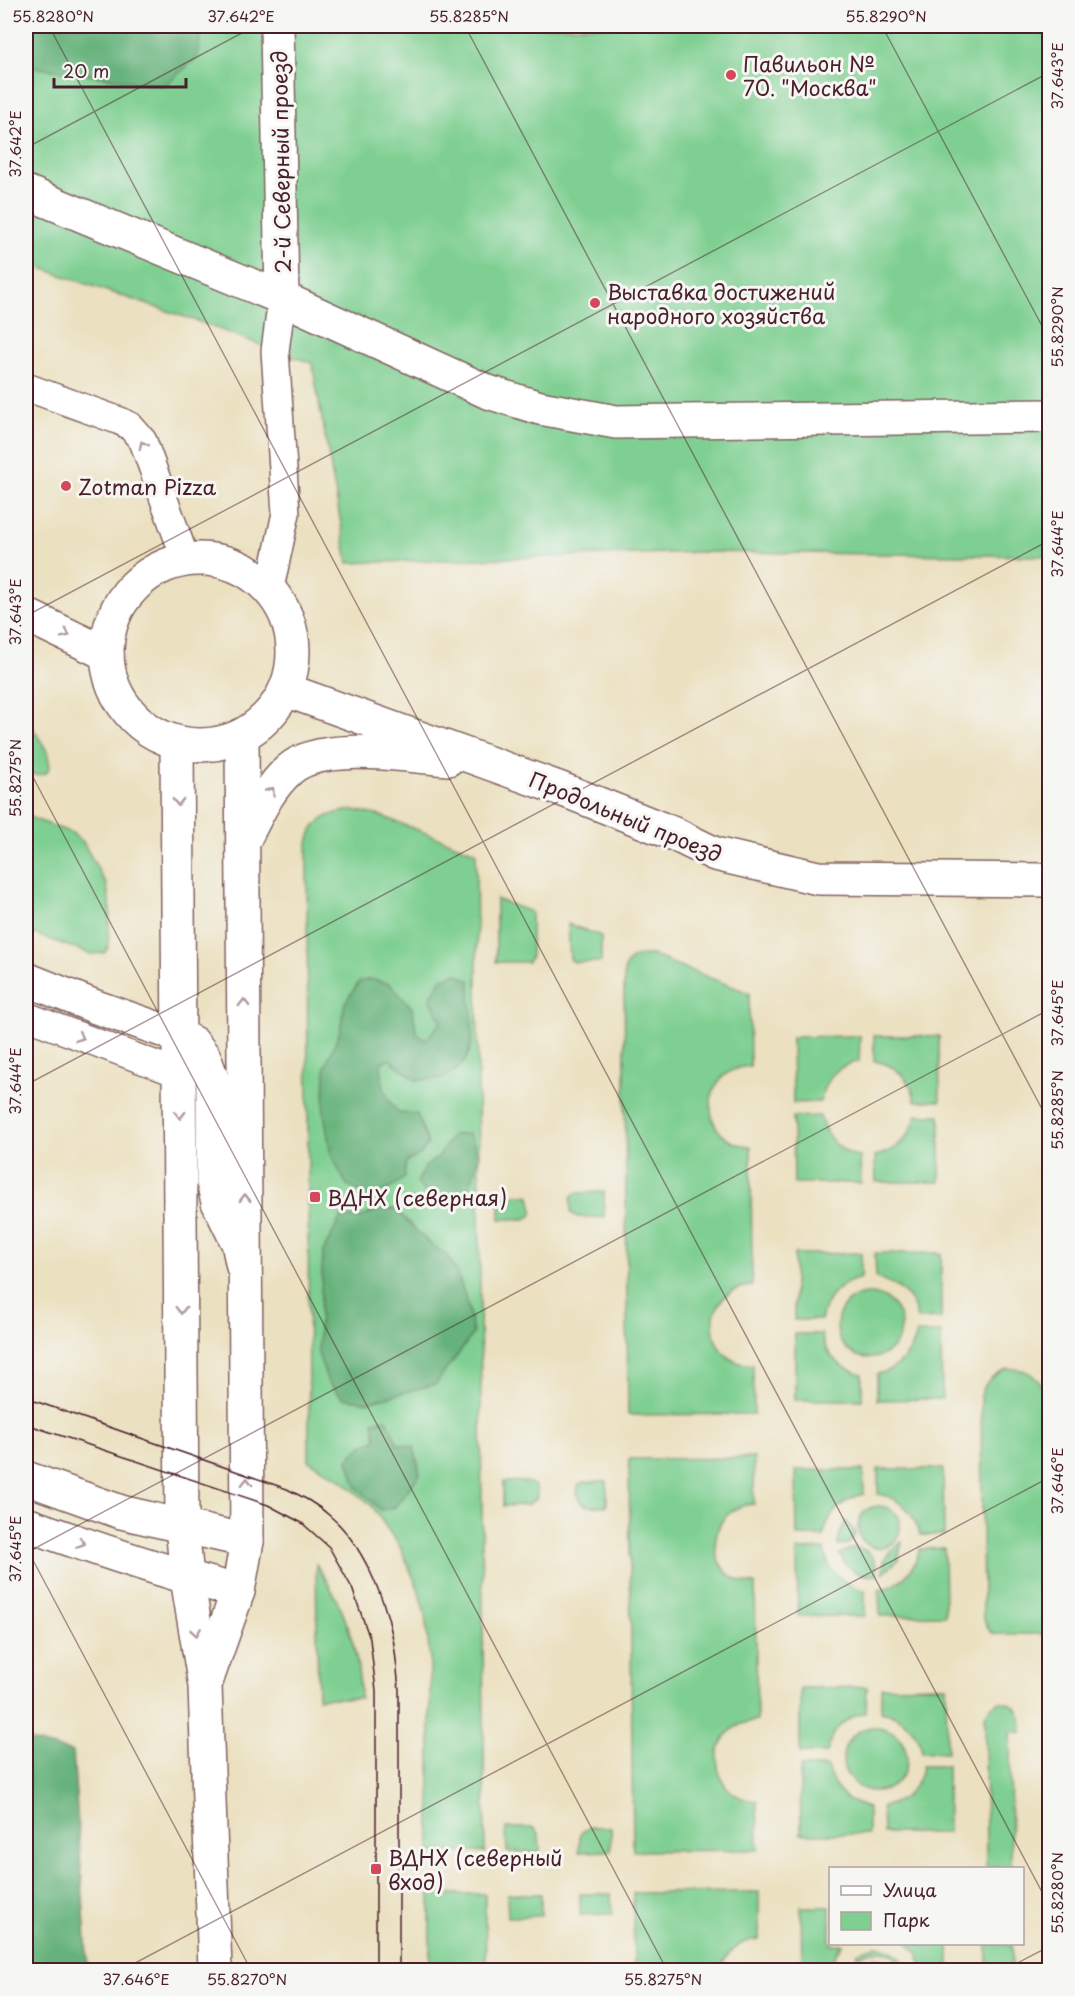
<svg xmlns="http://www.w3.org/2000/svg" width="1075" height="1996" font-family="'Playpen Sans',sans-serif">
	<rect width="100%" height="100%" fill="#f6f6f2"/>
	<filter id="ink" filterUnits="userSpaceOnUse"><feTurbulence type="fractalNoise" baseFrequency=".0167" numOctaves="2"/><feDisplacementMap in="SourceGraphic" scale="12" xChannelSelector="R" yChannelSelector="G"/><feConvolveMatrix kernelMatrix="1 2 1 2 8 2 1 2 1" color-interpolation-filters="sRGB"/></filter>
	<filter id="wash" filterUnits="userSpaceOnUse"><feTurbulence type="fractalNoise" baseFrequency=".008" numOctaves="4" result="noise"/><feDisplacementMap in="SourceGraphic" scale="24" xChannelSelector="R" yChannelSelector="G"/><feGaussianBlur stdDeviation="1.35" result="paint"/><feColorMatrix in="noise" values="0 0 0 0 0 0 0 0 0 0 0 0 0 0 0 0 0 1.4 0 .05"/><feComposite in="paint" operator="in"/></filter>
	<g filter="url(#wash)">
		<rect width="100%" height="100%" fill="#ebe0bf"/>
		<path fill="#7ecf91" stroke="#64775e" stroke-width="1.5" d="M26,26h1023v530l-347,-4 -354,11 -36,-200c-41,-13 -81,-30 -121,-44 -56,-19 -111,-36 -165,-57z
			M26,717l21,34 3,16 -5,7 -10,1 -9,-3z
			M353,810l28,6 95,36 9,1000h-55v-193l-5,-44 -7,-27 -18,-41 -29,-42 -31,-26 -31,-18 -2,-610c2,-29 18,-38 46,-41z
			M26,816l46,17 11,9 24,44 3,21 -2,36v5l-4,5 -13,1 -65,-23z
			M496,899l35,13v44l-3,6h-32z
			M568,924l33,12v26h-27l-4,-3z
			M651,955l98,38 1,73c-53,3 -52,79 1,80l1,140c-52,2 -52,78 1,79l1,49 -126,1 -4,-442c2,-15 13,-19 27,-18z
			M860,1036l-1,25c-22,4 -35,19 -39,41l-27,1 -1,-66z
			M874,1036h65l1,65h-25c-3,-21 -20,-37 -41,-40z
			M916,1115h24v67h-64l-1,-26c22,-5 36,-19 41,-41z
			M820,1116c6,22 18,35 40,41l1,26h-67l-1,-66z
			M604,1192v25h-26l-7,-4v-14l4,-6z
			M500,1195h25l5,1 3,15 -2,5 -6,3h-25z
			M861,1253v25c-22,5 -36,20 -40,42h-27v-66z
			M875,1253h66v65l-24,1c-3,-22 -20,-36 -41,-41z
			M837 1326a32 32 0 1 1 64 0a32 32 0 1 1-64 0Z
			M917,1333h24l1,66 -65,1v-26c22,-4 35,-21 40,-41z
			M795,1334h26c5,21 19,35 41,40v26h-67z
			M1007,1369c22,-2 37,12 41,33l1,232h-55l-5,-4 -6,-13 -2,-221c3,-14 12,-22 26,-27z
			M754,1458v46c-52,2 -51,79 1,80l2,137c-53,2 -52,78 0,80l1,49 -125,1 -4,-392z
			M878,1469h65l1,66h-24c-6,-22 -19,-37 -42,-41z
			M796,1470h67l1,24c-21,5 -37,20 -40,42h-27z
			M607,1481v25h-19l-7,-3 -4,-10 2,-9 5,-2z
			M503,1482c15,0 39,-5 33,17l-9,6 -24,1z
			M858 1527a21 21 0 1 1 42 0a21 21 0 1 1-42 0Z
			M846,1521l9,11 -1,5 -6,7 -10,1 2,-13z
			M902,1542l-4,18 -15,13c-1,-15 7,-24 19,-31z
			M853,1548c16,-1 24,11 24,27 -18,2 -29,-5 -38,-21z
			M944,1548l1,67 -65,1 -1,-26c23,-4 35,-20 41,-41z
			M824,1549c3,22 21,37 41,41v26h-67l-1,-66z
			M316,1564c28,41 44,84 44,134h-42z
			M946,1686l1,66h-25c-3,-22 -20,-36 -41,-41v-24z
			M867,1687l-1,25c-22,5 -35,19 -39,41h-27v-65z
			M999,1702c20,-1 23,14 23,30h-12l1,136h-25l-1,-152 5,-9z
			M843 1759a32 32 0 1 1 64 0a32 32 0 1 1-64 0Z
			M922,1766h25l1,67h-65l-1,-26c21,-5 37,-19 40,-41z
			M800,1767h27c5,22 19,35 41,41v26h-67z
			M589,1827h22v24l-32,1 1,-18z
			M506,1828h28l5,6 1,18h-33z
			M759,1892v47c-20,2 -33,13 -39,31h-86l-1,-77z
			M430,1894h55l1,76h-56z
			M507,1894h34v22l-33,1z
			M580,1894h31l1,20 -32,1z
			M801,1907h29v37h13l-7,9 -7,17h-27z
			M909,1944h40v26h-25l-7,-18z
			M987,1944h25v24h37v2h-62z
			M876,1946c15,2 26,10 32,24h-5c-7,-20 -28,-24 -45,-13l-2,-3 7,-4z
			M876,1957c9,1 16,5 20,13h-39l7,-9z"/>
		<path fill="#66b27b" stroke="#586853" stroke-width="1.5" d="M26,26h175l-3,31 -34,29 -138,-20z
			M456,973l14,8c-1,36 15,79 -26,96 -8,3 -19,3 -28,3l-27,-21 -8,4c1,22 3,34 18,50l18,1 11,29 -7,11 -15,8 -2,16 -15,11 -20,7 -22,-11 -16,-30 -7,-42 1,-46 15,-36 5,-28 14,-21 11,-3 20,5 22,24 5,26 9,6 15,-18 -11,-24 11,-19z
			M469,1134l10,21 -12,41 -35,5 -15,-18 8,-16 13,-10 15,-22z
			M395,1209l34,34 18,12 10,18 11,32 5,28c-11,18 -25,33 -37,51l-68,18 -25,-4 -15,-16 -10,-29 5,-101 18,-35 19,1 17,-8z
			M387,1419l11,25 16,3 6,27 -26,34 -13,2 -25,-24 -8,-26 15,-15 13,-5 -3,-19z
			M26,1740l47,12 15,218h-62z"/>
	</g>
	<g filter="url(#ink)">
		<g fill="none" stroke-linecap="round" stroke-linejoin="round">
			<g stroke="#82635f" stroke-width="30">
				<path id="service" d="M26,387l94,34 10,5 13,15 42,117
					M270,588l16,-75 -11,-162 7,-53
					M26,1016l154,58"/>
			</g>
			<g stroke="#82635f" stroke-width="36">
				<path id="minor" d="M277,26l5,272
					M26,192l256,106 206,94 52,16 76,14 434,-6
					M26,615l81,39
					M26,979l70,28 83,29 14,7 11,14 9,24v101l5,20 20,41 5,24"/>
			</g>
			<g stroke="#82635f" stroke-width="36">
				<path id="tertiary" d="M26,1478l95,34 126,29
					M26,1524c70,25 140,49 212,67"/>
			</g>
			<g stroke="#82635f" stroke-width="36">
				<path id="secondary" d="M107 652a93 93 0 1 1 186 0a93 93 0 1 1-186 0Z
					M286,690l275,99 111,44 43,21 103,24 232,2
					M177,744l5,782 5,52 18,108 10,284
					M245,838c12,-24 24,-51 45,-69 31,-28 118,-13 158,-10
					M206,1682l32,-91 9,-50 -5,-805"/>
			</g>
			<use href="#service" stroke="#fff" stroke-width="27"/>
			<use href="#minor" stroke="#fff" stroke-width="33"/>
			<use href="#tertiary" stroke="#fff" stroke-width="33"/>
			<use href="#secondary" stroke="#fff" stroke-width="33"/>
			<path stroke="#4a1f2b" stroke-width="1.5" d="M26,1398l261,91c16,8 30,15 43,27 31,26 54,80 62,118 4,18 5,37 7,56v280
				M26,1424l242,81 34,18 27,24 23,41 18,51 6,52v279"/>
		</g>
		<defs><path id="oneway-chevron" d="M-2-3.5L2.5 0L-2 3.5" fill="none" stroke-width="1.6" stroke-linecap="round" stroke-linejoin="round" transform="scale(1.5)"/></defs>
		<g stroke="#ae9aa0">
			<use href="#oneway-chevron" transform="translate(143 445) rotate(-117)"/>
			<use href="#oneway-chevron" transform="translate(66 634) rotate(26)"/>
			<use href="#oneway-chevron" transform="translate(271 791) rotate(-56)"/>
			<use href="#oneway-chevron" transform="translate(178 802) rotate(89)"/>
			<use href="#oneway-chevron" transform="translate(244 1003) rotate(-90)"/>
			<use href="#oneway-chevron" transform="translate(80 1037) rotate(21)"/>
			<use href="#oneway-chevron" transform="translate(180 1115) rotate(90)"/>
			<use href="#oneway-chevron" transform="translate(245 1198) rotate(-90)"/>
			<use href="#oneway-chevron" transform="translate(181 1310) rotate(89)"/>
			<use href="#oneway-chevron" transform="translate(247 1482) rotate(-89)"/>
			<use href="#oneway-chevron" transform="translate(81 1543) rotate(19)"/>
			<use href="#oneway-chevron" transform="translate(196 1632) rotate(81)"/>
		</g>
	</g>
	<path fill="none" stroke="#4a1f2b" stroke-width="1.5" stroke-opacity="0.45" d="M49,26l1001,1881M465,26l585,1098M882,26l168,315M26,148l229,-122M26,616l1024,-544M26,764l641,1206M26,1085l1024,-545M26,1547l225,423M26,1553l1024,-544M122,1970l928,-493M1004,1970l46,-24"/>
	<g fill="#d1495b" stroke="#f6f6f2" stroke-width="2">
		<circle cx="731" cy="75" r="6"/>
		<circle cx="595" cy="303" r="6"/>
		<circle cx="66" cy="486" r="6"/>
		<rect x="309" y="1191" width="12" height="12" rx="3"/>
		<rect x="370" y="1863" width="12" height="12" rx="3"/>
	</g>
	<g text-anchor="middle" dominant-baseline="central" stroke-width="6" stroke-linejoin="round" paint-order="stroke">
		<g font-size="21" fill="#4a1f2b" stroke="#f6f6f2" text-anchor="start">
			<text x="743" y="63">Павильон №<tspan x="743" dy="24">70. "Москва"</tspan></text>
			<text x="607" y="291">Выставка достижений<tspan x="607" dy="24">народного хозяйства</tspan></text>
			<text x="78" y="486">Zotman Pizza</text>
			<text x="327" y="1197">ВДНХ (северная)</text>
			<text x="388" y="1857">ВДНХ (северный<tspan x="388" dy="24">вход)</tspan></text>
		</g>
		<g font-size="21" fill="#4a1f2b" stroke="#f6f6f2">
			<text transform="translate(280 162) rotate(-91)">2-й Северный проезд</text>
			<text transform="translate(626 816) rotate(22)">Продольный проезд</text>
		</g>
	</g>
	<rect width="1075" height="1996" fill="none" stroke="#f6f6f2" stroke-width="66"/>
	<rect x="829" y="1867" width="195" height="78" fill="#f6f6f2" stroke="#b1a0a2" stroke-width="1.5"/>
	<rect x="841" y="1886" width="30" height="9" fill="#ffffff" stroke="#b1a0a2" stroke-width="1.5"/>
	<text x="883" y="1897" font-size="18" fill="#4a1f2b">Улица</text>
	<rect x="841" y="1912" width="30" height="18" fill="#7ecf91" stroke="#b1a0a2" stroke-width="1.5"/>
	<text x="883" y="1927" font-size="18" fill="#4a1f2b">Парк</text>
	<path d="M54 78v9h132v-9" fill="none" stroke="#4a1f2b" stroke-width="3"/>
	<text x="63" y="78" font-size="18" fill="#4a1f2b" stroke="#f6f6f2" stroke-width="4.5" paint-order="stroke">20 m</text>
	<rect x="33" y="33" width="1009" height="1930" fill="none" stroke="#4a1f2b" stroke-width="2"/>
	<g font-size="15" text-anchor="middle" fill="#4a1f2b">
		<text x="53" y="22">55.8280°N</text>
		<text x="241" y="22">37.642°E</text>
		<text x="469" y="22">55.8285°N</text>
		<text x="886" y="22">55.8290°N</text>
		<text transform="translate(1058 76) rotate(-90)" y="5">37.643°E</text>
		<text transform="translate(16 144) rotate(-90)" y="5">37.642°E</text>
		<text transform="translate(1058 327) rotate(-90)" y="5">55.8290°N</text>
		<text transform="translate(1058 544) rotate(-90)" y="5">37.644°E</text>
		<text transform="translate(16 612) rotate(-90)" y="5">37.643°E</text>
		<text transform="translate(16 778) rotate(-90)" y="5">55.8275°N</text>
		<text transform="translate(1058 1013) rotate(-90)" y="5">37.645°E</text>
		<text transform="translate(16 1081) rotate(-90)" y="5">37.644°E</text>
		<text transform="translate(1058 1110) rotate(-90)" y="5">55.8285°N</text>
		<text transform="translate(1058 1481) rotate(-90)" y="5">37.646°E</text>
		<text transform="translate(16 1549) rotate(-90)" y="5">37.645°E</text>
		<text transform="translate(1058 1893) rotate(-90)" y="5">55.8280°N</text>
		<text x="136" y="1985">37.646°E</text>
		<text x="247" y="1985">55.8270°N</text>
		<text x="663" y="1985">55.8275°N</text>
	</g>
</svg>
